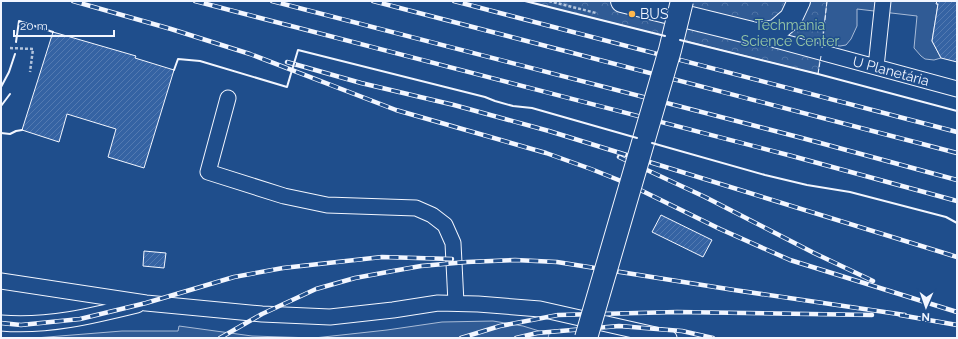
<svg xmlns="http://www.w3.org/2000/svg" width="958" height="339" font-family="Raleway,sans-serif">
	<defs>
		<pattern id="park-crowns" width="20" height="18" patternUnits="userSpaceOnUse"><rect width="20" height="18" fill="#305b95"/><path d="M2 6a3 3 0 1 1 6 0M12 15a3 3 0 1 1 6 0" fill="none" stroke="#4e73a5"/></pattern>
		<pattern id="building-hatch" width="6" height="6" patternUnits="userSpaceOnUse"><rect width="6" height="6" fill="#3563a3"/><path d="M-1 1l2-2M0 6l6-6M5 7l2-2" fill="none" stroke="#537ab1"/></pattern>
	</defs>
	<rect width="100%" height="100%" fill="#1f4e8c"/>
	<path fill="#305b95" stroke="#a8bbd7" d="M825,1h112v3h1l-6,37 9,17 -7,2 -9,-1 -4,-3 -7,-8 3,-32 -60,-7v17l-6,13 -5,6 -6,1 -8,-1 -16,-5z
		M493,321l30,5 26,8 -1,4h-513l87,-7h56l1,-5 73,10 62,2 73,-8 55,-8z"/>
	<path fill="url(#park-crowns)" stroke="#a8bbd7" d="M525,1h302l-9,73z"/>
	<path fill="url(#building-hatch)" stroke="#f2f6ff" d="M937,1h20v61l-16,-4 -9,-17 6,-37h-2z
		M53,32l83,24 -1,2 39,12 -30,98 -36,-11 8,-28 -49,-15 -8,28 -37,-12z
		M661,215l51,25 -9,17 -51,-25z
		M144,251l22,2 -2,15 -21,-2z"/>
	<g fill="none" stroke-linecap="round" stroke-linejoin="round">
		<g stroke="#f2f6ff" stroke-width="17">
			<path id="service" d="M761,36l196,53
				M876,67l7,-66
				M228,98l-20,74 76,24 43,9 89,3 16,7 13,10 8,18 3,60
				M1,281l145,22 116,11 68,3 63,-7 45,-7 40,1 62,5 129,29
				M1,323c46,4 91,-7 136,-18"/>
		</g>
		<g stroke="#f2f6ff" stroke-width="24">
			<path id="minor" d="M622,1l134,33 20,-3 15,-13 8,-17"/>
		</g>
		<path stroke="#b3c4dc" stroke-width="2.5" stroke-dasharray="3 2" stroke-linecap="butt" d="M549,1l47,12
			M10,48l23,1 -3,23"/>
		<use href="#service" stroke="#1f4e8c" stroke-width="15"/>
		<use href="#minor" stroke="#1f4e8c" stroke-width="22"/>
		<g stroke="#f2f6ff" stroke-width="4.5">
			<path id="rail" d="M73,1l98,28 79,25 146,56 150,43 45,16 35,14 94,46 70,31 167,52
				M195,1l597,155 165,45
				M272,1l530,137 155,42
				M373,1l584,152
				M454,1l503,131
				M287,62l74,21 93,22 95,26 408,126
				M619,157l86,40 109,56 59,28
				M900,315l57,10
				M1,323l20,2 59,-6 66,-16 88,-26 49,-9 99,-11 70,2
				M220,338l42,-24 54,-25 39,-11 38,-7 28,-5 46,-4 48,-2 42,2 177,28 171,25
				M461,338l39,-12 58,-11 119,-3 195,3
				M516,338l21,-5 82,-7 63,5 31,7"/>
		</g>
		<use href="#rail" stroke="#1f4e8c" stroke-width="3" stroke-dasharray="9" stroke-linecap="butt"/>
		<g stroke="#f2f6ff" stroke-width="24" stroke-linecap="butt">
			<path id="minor-bridge" d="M586,338l84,-288 12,-49"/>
		</g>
		<use href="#minor-bridge" stroke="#1f4e8c" stroke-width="22"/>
		<path stroke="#f2f6ff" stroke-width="1" stroke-dasharray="5 2" stroke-linecap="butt" d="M822,48l5,-47
			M818,74l3,-18"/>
		<path stroke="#f2f6ff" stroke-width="2" d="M525,1l140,35
			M680,40l138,34 139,37
			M16,42l3,-21 34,11
			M174,70l4,-11 22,2 87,26 11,-37 187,47 10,4 18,5 19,2 105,30
			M1,87l8,-15 6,-18
			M1,106l9,-12
			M1,133l9,1 6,-3 6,-1
			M652,143l113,32 42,10 43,7 96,25 11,6"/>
	</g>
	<circle fill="#ffb74d" stroke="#1f4e8c" stroke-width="1.5" cx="632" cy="14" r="4"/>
	<g text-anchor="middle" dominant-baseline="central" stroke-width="3" stroke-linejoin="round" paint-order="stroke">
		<g font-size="14" fill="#f2f6ff" stroke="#1f4e8c" text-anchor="start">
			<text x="640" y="14">BUS</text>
		</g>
		<g font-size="14" fill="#97c8a6" stroke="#1f4e8c">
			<text x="790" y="25">Techmania<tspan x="790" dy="16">Science Center</tspan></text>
		</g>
		<g font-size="14" fill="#f2f6ff" stroke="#1f4e8c">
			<text transform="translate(891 71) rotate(15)">U Planetária</text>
		</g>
	</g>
	<rect width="958" height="339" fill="none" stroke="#f2f6ff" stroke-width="4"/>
	<g transform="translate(926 307) rotate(182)" stroke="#1f4e8c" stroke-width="3" paint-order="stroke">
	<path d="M0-3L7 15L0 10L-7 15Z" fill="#f2f6ff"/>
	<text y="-6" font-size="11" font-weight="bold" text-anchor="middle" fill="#f2f6ff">N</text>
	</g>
	<path d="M14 30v6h100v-6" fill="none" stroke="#f2f6ff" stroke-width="2"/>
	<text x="20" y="30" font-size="12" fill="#f2f6ff" stroke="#1f4e8c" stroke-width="3" paint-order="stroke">20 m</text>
</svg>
